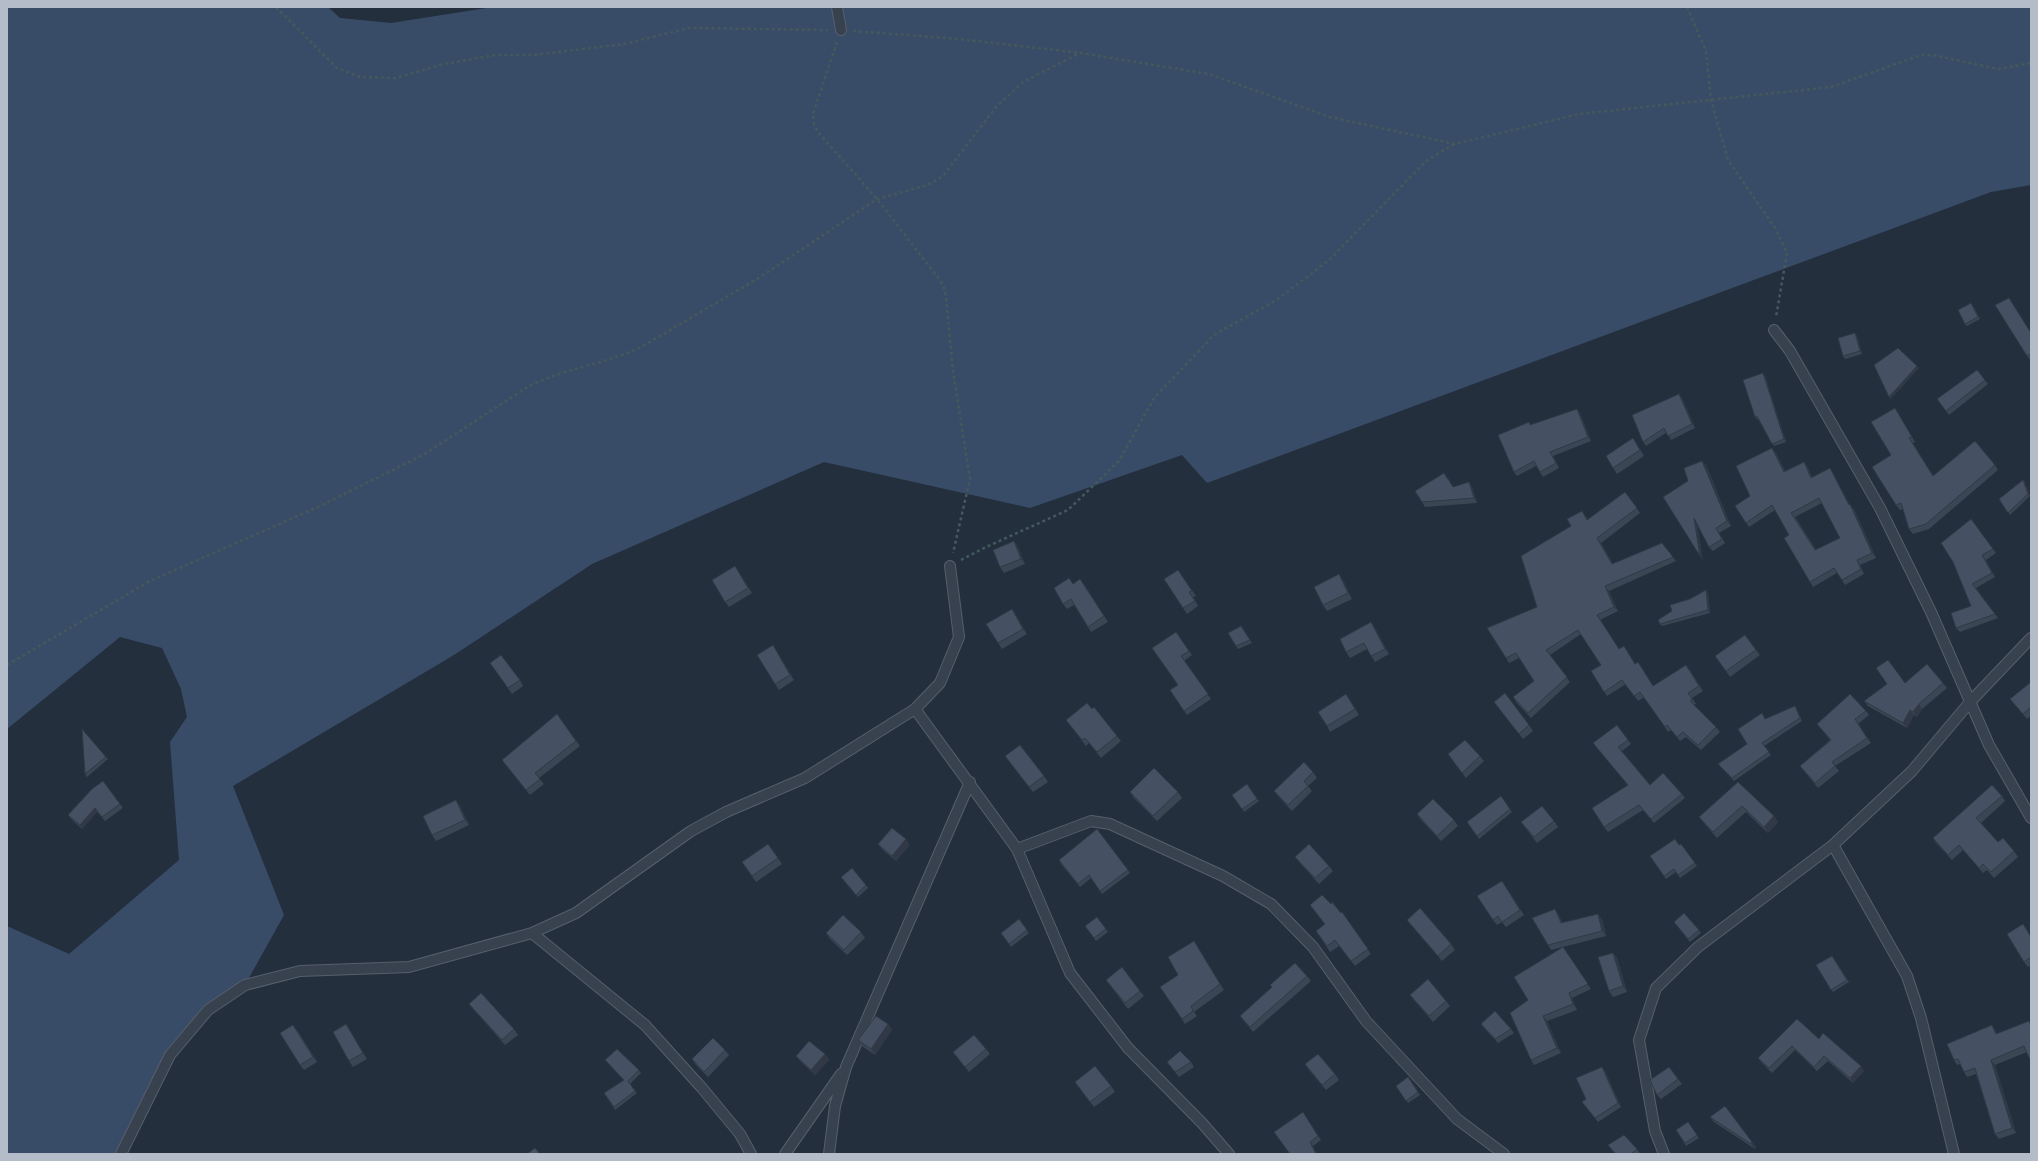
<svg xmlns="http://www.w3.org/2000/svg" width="2038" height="1161" font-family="Cabin,sans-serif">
	<rect width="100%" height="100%" fill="#242f3e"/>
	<path fill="#394c67" d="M7,7h321l12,11 51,5 102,-16h1538v178l-40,7 -784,291 -25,-28 -152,53 -206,-46 -232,102 -138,91 -221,131 51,129 -39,70 -37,25 -38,45 -49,99h-114v-228l62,28 110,-94 -9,-118 17,-25 -6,-28 -19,-41 -42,-11 -113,92z"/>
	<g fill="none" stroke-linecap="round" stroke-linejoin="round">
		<g stroke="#565f6c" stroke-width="12">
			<path id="lane" d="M837,7l4,23
				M1774,330l16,21 90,157 51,104 58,133 42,73
				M915,709l102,140 53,124 58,75 74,75 27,31
				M1833,845l74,131 14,42 33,136
				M1017,849l74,-28 19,3 113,52 48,28 42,43 53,74 91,98 47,35
				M532,933l113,92 57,63 38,46 11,20
				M121,1154l49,-99 38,-45 37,-25 55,-14 109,-4 123,-34 44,-20 115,-82 35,-19 79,-34 110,-69 25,-26 19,-46 -9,-71
				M785,1154l56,-80
				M829,1154l6,-48 11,-39 124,-285
				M1664,1154l-9,-23 -16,-91 17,-52 42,-41 135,-102 79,-74 58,-69 61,-64"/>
		</g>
		<path stroke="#44595c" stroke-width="2.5" stroke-dasharray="3 3" stroke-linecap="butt" d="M276,7l61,61 23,9 36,1 44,-13 54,-10h40l90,-11 65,-16 139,2
			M1687,7l19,44 5,49 17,60 47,68 12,25 -11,64
			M853,31l106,8 122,14 128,21 121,43 125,27 124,-30 252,-27 90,-32h12l65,14 33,-6
			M837,42l-24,72 1,10 4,8 59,67 62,80 5,9 2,9 7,74 17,108 -17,74
			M961,560l25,-13 82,-37 51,-49 35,-63 60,-63 64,-36 51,-39 97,-99 28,-17
			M7,665l143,-84 168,-74 105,-52 106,-69c36,-18 78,-22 114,-40l119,-70 115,-77 51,-14 15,-9 53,-69 27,-25 57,-29"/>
		<use href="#lane" stroke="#38414e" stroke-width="10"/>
	</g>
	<path fill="#3b4654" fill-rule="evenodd" d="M1973,306l7,13 -13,7 -2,-2z
		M2031,332v29l-4,-5z
		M1855,333l2,3 5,18 -17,5 -2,-3z
		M1977,370l11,14 -39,31 -12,-16z
		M1765,376l21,66 -12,4 -16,-27h-1l-2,-2z
		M1679,394l3,4 13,30 -24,12 -4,-8 -21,14 -3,-4z
		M1580,413l11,28 -38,15 6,12 -16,9 -7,-11 -19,10 -3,-4 15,-50 2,3z
		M1898,413l17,29 -2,1 20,33 62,-11 3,5 -69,59 -16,5 -4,-5 -6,-20 -3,1 -4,-5 -5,-50z
		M1633,438l11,18 -27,18 -11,-18z
		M1776,453l9,18 19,-9 3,4 5,11 18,-9 3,5 16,31 5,5 22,49 -16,7 4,9 -19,11 -8,-12 -24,14 -3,-5 -21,-47 -14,-25 -26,17 -14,-21 15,-10zM1822,503l18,35 -24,12 -21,-33z
		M1706,465l25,61 -12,7 6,10 -12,8 -4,-4 -12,-22 6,36 -15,-80z
		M1448,478l5,9 16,-5 3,5 5,16 -52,4 -3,-5z
		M2023,480l2,2 5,14 -20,19 -11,-16z
		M1625,492l15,21 -39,30 12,21 49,-21 14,18 -67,30 9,20 -18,9 19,29 16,15 18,22 36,-17 14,22 -11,7 4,6 -2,1 22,22 4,5 -19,18 -15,-13 -6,4 -9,-11 -3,2 -24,-35 -6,4 -12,-17 -19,12 -16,-25 10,-6 -20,-31 -31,21 20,27 -39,36 -15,-16 -3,-5 21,-16 -15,-23 -10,5 -3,-5 31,-51 34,-81 14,-11 3,5z
		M1971,519l25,34 -10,7 9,17 -19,11 22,30 -38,14 -4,-4 15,-22z
		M1014,541l4,6 7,17 -21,9 -4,-6z
		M735,566l17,27 -23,14 -4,-5z
		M1178,570l18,26 -3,1 5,9 -11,8 -23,-35z
		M1343,580l9,19 -25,12 -4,-6z
		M1073,584h11l24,38 -17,10 -17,-27 -7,4 -4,-5z
		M1706,590l2,3 2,20 -48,13 -2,-2 30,-25z
		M1012,609l15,25 -25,15 -4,-6z
		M1241,626l11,17 -14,6 -10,-16z
		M1375,628l14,26 -14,8 -8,-13 -17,9 -4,-6z
		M1176,632l16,23 -8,6 27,38 -24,16 -17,-25 8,-5z
		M1745,635l15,20 -30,22 -15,-21z
		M773,645l21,35 -15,10 -4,-6z
		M490,663l30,17 3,6 -11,8z
		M2031,682v34l-4,3 -17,-20z
		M1905,683h38l4,5 -25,21 -5,8 -3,-2 -7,13 -39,-22 -4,-5z
		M1350,700l9,15 -29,17 -3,-6z
		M1494,702l35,23 4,6 -10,8z
		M1795,706l2,3 5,12 -38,25 7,9 -37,26 -16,-17 29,-20 18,-25z
		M1092,709l25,27 4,5 -20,17 -12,-15 -3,3 -20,-26z
		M1866,711l3,4 -11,9 13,19 -36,23 4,5 -21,17 -18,-22 30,-26 -13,-16z
		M557,714l23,32 -41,32 5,6 -14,11 -28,-35z
		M1617,725l14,19 -9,7 28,34 32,9 3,4 -31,25 -11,-13 -35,22 -4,-5 24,-42 -35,-42z
		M1448,754l32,2 4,5 -18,17z
		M1005,756l39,20 4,6 -15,10z
		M106,757l2,2 -21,18 -2,-3z
		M1313,772l4,6 -9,8 4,5 -20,20 -14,-15 -4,-5z
		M103,781l20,27 -18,13 -8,-9 -15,17 -11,-10 -3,-4z
		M1738,782l36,34 4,6 -10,11 -22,-21 -29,26 -14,-16 -4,-5z
		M1247,784l12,17 -15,11 -12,-17z
		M1130,792h48l4,6 -25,23 -24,-24z
		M1501,796l11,16 -33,27 -12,-17z
		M2002,796l3,5 -24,22 17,19 16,9 4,6 -24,21 -7,-8 -4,3 -20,-23 -11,10 -16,-17 -3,-5z
		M460,806l9,19 -33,16 -4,-6z
		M1417,814l37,6 4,6 -17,15 -20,-21z
		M1554,821l4,6 -21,16 -16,-21z
		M1097,829l33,44 -28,21 -11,-16 -11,9 -20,-24z
		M768,844l14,20 -26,18 -14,-20z
		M878,844l32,1 -14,16 -14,-12z
		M1681,844l16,22 -17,12 -4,-6 -10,7 -16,-23z
		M1295,857l34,9 4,5 -14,13 -20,-22z
		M843,880l23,5 2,3 -10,9z
		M1502,881l22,34 -18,12 -4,-5 -5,3 -4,-5z
		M1331,904l10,9 1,-1 29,42 -16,12 -16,-20 -9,6 -14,-21 9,-6 -15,-20z
		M1555,909l3,5 4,8 40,-3 4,17 -43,11 28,42 -19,9 5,12 -30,11 14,32 -27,12 -3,-5 -3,-60 34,-53 -11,3 -3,-5z
		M1097,917l11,15 -12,9 -11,-15z
		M1019,919l10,14 -18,14 -10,-14z
		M1407,920l44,24 4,6 -13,11 -31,-36z
		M1674,922l25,8 2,3 -11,9z
		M2023,924l8,13v28l-3,2 -4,-5z
		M861,932l4,6 -18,17 -17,-16 -4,-6z
		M1194,941l30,49 -30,22 3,4 -12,8 -25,-37 18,-12z
		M1613,953l4,5 10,34 -14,5 -4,-6z
		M1832,956l17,26 -16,10 -17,-27z
		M1307,976l4,5 -58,51 -13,-16 32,-28 -2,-3z
		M1106,980l34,11 4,5 -16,13z
		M1410,995l36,6 4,5 -17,16 -19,-22z
		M469,1004l45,25 4,6 -13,10 -32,-36z
		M1797,1019l22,20 42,27 3,5 -11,12 -25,-22 -11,10 -22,-21 -23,23 -11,-11 -3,-4z
		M2029,1021l-2,31 -32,13 21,68 -17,6 -4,-5 -19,-60 -9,3 -3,-5 -4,-8 -3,1 -3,-5 41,-30 2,4z
		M346,1024l21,35 -14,8 -4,-6z
		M888,1024l4,6 -17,25 -13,-9 -4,-6z
		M1481,1024l30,5 3,4 -16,10 -14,-15z
		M297,1030l20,32 -13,8 -4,-5z
		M986,1049l4,5 -21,18 -16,-20z
		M725,1050l4,5 -21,22 -12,-12 -4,-6z
		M825,1054l4,6 -14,15 -15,-14 -4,-5z
		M605,1060l34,10 2,3 -11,11 7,9 -22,17 -11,-17 20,-13z
		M1167,1062h24l3,5 -15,10z
		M1305,1064l30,10 4,6 -13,10 -17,-20z
		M1669,1067l13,17 -21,15 -4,-4z
		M1605,1071l16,36 -23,15 -16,-20 4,-3z
		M1408,1077l12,18 -12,8 -12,-17z
		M1075,1082l36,4 4,6 -21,15z
		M1725,1106l31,41 -1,2 -41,-27 -4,-5z
		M1303,1112l18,28 -8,6 -23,8z
		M1688,1122l11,16 -13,8 -10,-16z
		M1608,1145l29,4 3,5h-25z"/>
	<path fill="#303945" d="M1855,333l2,3 5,18 -2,-3z
		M1917,366l2,2 -28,31 -2,-2z
		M1763,373l2,3 21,66 -2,-3z
		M1679,394l3,4 13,30 -3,-4z
		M1577,409l3,4 11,28 -3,-4z
		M1772,448l4,5 11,24 -3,-5z
		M1702,461l4,4 25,61 -4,-5z
		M1804,462l3,4 7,17 -3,-5z
		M1830,468l3,5 19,37 -3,-5z
		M2023,480l2,2 5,14 -2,-2z
		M1469,482l3,5 5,16 -3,-5z
		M1850,504l4,5 22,49 -4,-5z
		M1694,518l3,5 6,38 -3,-5z
		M1597,538l4,5 15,26 -4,-5z
		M1014,541l4,6 7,17 -4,-5z
		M1982,555l4,5 9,17 -3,-4z
		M1857,560l3,5 4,9 -3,-5z
		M1339,574l4,6 9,19 -4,-6z
		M1605,586l4,5 9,20 -4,-4z
		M1706,590l2,3 2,20 -2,-3z
		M1012,609l4,5 11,20 -4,-5z
		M1371,622l4,6 14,26 -4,-5z
		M1919,704l3,5 -5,8 -4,-5z
		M1795,706l2,3 5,12 -2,-3z
		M1910,710l4,5 -7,13 -4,-5z
		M456,800l4,6 9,19 -4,-5z
		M95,808l2,4 -15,17 -2,-4z
		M1774,816l4,6 -10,11 -4,-6z
		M906,839l4,6 -14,16 -4,-5z
		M1555,909l3,5 6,14 -3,-5z
		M1598,914l4,5 4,17 -4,-5z
		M1194,941l4,6 26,43 -4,-6z
		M1613,953l4,5 10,34 -4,-6z
		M1569,993l3,5 5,12 -4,-6z
		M1543,1016l4,5 14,32 -4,-5z
		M346,1024l4,6 17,29 -4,-6z
		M888,1024l4,6 -17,25 -4,-6z
		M825,1054l4,6 -14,15 -4,-5z
		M1991,1060l4,5 21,68 -4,-5z
		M1861,1066l3,5 -11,12 -3,-5z
		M1602,1067l3,4 16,36 -3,-4z
		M1310,1142l3,4 4,8h-1z
		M1752,1142l4,5 -1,2 -4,-5z"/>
	<path fill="#455162" stroke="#303945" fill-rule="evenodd" d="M2009,298l22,35v21l-4,2 -32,-51z
		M1971,303l7,14 -13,7 -7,-14z
		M1855,333l5,18 -17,5 -5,-18z
		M1898,348l19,18 -28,31 -15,-32z
		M1977,370l8,10 -39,31 -9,-12z
		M1763,373l21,66 -12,5 -15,-28 -2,1 -12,-37z
		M1679,394l13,30 -24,12 -4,-8 -21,14 -11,-27z
		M1895,408l17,29 -3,1 24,38 42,-35 20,24 -69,59 -17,5 -8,-26 -5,2 -24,-38 19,-12 -20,-33z
		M1577,409l11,28 -38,15 6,11 -16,9 -6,-11 -20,11 -16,-37 31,-13 1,3z
		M1633,438l7,12 -27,18 -7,-12z
		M1772,448l12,24 20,-10 7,16 19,-10 19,37 1,-1 22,49 -15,7 4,9 -19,11 -8,-12 -24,14 -26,-44 5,-3 -17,-30 -26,18 -11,-17 15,-10 -14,-30zM1819,498l21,40 -25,12 -24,-37z
		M1702,461l25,60 -11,7 6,11 -13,8 -15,-29 6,38 -37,-59 25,-16 -4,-13z
		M1444,473l9,14 16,-5 5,16 -52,4 -7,-11z
		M2023,480l5,14 -20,19 -9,-14z
		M1625,492l12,16 -40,30 15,26 50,-21 11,14 -68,29 9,21 -17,8 22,34 5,-3 11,18 3,-2 15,24 33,-21 13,21 -11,7 4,6 -2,2 26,26 -18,18 -15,-13 -6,5 -10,-12 -2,2 -25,-35 -6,4 -12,-16 -18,12 -13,-21 10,-6 -23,-35 -32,20 21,27 -39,36 -15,-16 21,-16 -18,-28 -10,5 -19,-30 50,-21 -16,-51 50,-30 -4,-7 15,-8 5,9z
		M1971,519l22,30 -11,6 10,18 -20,11 23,30 -39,14 -5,-15 20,-7 -18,-44 -12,-19z
		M1014,541l7,18 -21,8 -7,-17z
		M735,566l13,22 -23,14 -13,-22z
		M1178,570l14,21 -3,1 6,9 -12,7 -19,-29z
		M1339,574l9,19 -25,12 -9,-18z
		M1069,578l4,6 7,-5 24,37 -16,11 -17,-28 -8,5 -9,-16z
		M1706,590l2,20 -48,14 -2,-4 14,-9 -2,-6 20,-6z
		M1012,609l11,20 -25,14 -12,-19z
		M1371,622l14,27 -14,7 -7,-13 -18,9 -6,-13z
		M1241,626l9,14 -14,6 -8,-13z
		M1176,632l13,19 -8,5 27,38 -24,17 -14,-21 8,-5 -26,-37z
		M1745,635l11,15 -30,21 -11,-15z
		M773,645l17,30 -15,9 -18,-29z
		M501,655l19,25 -12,8 -18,-25z
		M1888,660l17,23 22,-19 16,19 -24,21 -6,8 -3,-2 -7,13 -39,-22 23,-17 -11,-16z
		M2031,682v25l-8,7 -13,-15z
		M1505,693l24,32 -10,9 -25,-32z
		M1346,694l9,15 -28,17 -9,-14z
		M1850,694l16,17 -11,8 12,19 -35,24 3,4 -20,17 -15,-17 31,-26 -14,-16z
		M1087,703l5,6 2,-2 23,29 -20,16 -12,-14 -3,2 -16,-20z
		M1795,706l5,12 -38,25 7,9 -37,26 -14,-14 29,-20 -9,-15 24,-16 3,6z
		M557,714l19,27 -41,32 5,6 -14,11 -24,-30z
		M1617,725l11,15 -10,7 32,38 13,-12 19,21 -31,25 -12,-14 -35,22 -12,-19 36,-23 -35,-42z
		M82,729l24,28 -21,17z
		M1465,740l15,16 -18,17 -14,-19z
		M1020,745l24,31 -15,11 -24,-31z
		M1304,762l9,10 -9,9 4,5 -20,19 -14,-14z
		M1154,768l24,24 -25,24 -23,-24z
		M103,781l17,23 -18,13 -7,-9 -15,17 -12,-10 24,-26z
		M1738,782l36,34 -10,11 -22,-21 -29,26 -14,-15z
		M1247,784l10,15 -15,10 -10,-14z
		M1992,785l10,11 -26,22 22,24 5,-4 11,13 -23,21 -8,-8 -4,4 -20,-23 -11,10 -15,-17z
		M1501,796l9,13 -33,27 -10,-14z
		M1433,799l21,21 -17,16 -20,-22z
		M456,800l9,20 -33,15 -9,-19z
		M1542,806l12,15 -20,16 -13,-15z
		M892,828l14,11 -14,17 -14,-12z
		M1097,829l31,41 -28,21 -11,-16 -11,9 -19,-24z
		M1675,839l4,6 2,-1 14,19 -17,12 -4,-6 -10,7 -14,-20z
		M768,844l10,14 -26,18 -10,-14z
		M1309,844l20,22 -14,12 -20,-21z
		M852,868l14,17 -10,10 -15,-18z
		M1502,881l18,29 -18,12 -4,-6 -5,4 -16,-24z
		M1322,895l9,9 1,-2 9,11 1,-1 26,37 -17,12 -16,-21 -8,6 -11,-15 9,-7 -15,-19z
		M1420,908l31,36 -13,12 -31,-36z
		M1555,909l6,14 37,-9 4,17 -54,14 -16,-27z
		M1684,913l15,17 -11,9 -14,-17z
		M843,915l18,17 -17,18 -18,-17z
		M1097,917l9,12 -12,9 -9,-12z
		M1019,919l8,11 -18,14 -8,-11z
		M2023,924l8,13v20l-7,5 -17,-28z
		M1194,941l26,43 -29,22 2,5 -11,8 -22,-32 18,-12 -10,-18z
		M1563,947l25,37 -19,9 4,11 -30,12 14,32 -26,12 -21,-47 18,-13 -14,-23z
		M1613,953l10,33 -14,5 -11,-34z
		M1832,956l15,24 -16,10 -15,-25z
		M1295,963l12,13 -57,51 -10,-11 32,-29 -2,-2z
		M1122,967l18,24 -15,12 -19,-23z
		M1428,979l18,22 -17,15 -19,-21z
		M481,993l33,36 -12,11 -33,-36z
		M1495,1011l16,18 -16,10 -14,-15z
		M876,1016l12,8 -17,25 -13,-9z
		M1797,1019l22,20 4,-6 38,33 -11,12 -26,-22 -10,11 -22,-21 -23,22 -11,-10z
		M2029,1021l2,5v36l-7,-16 -33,14 21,68 -17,6 -20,-66 -11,4 -6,-13 -4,1 -7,-16 45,-19 4,9z
		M346,1024l17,29 -14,8 -16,-29z
		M293,1025l20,32 -13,8 -20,-32z
		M974,1035l12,14 -21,18 -12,-15z
		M713,1038l12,12 -21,22 -12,-13z
		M809,1041l16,13 -14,16 -15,-14z
		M617,1049l22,21 -11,11 7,10 -21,16 -10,-14 20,-13 -19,-20z
		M1180,1051l11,11 -16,10 -8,-10z
		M1318,1054l17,20 -13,11 -17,-21z
		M1095,1066l16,20 -21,16 -15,-20z
		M1602,1067l16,36 -23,15 -13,-16 4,-3 -10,-21z
		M1669,1067l9,12 -21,16 -7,-15z
		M1408,1077l10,15 -12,9 -10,-15z
		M1725,1106l27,36 -1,2 -41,-27z
		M1303,1112l15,24 -8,6 6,12h-26l-16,-22z
		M1688,1122l9,13 -12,8 -9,-13z
		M1624,1135l13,14 -6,5h-15l-8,-9z
		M535,1148l5,6h-13z"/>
	<rect width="2038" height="1161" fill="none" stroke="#b4bcc9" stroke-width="16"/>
</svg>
